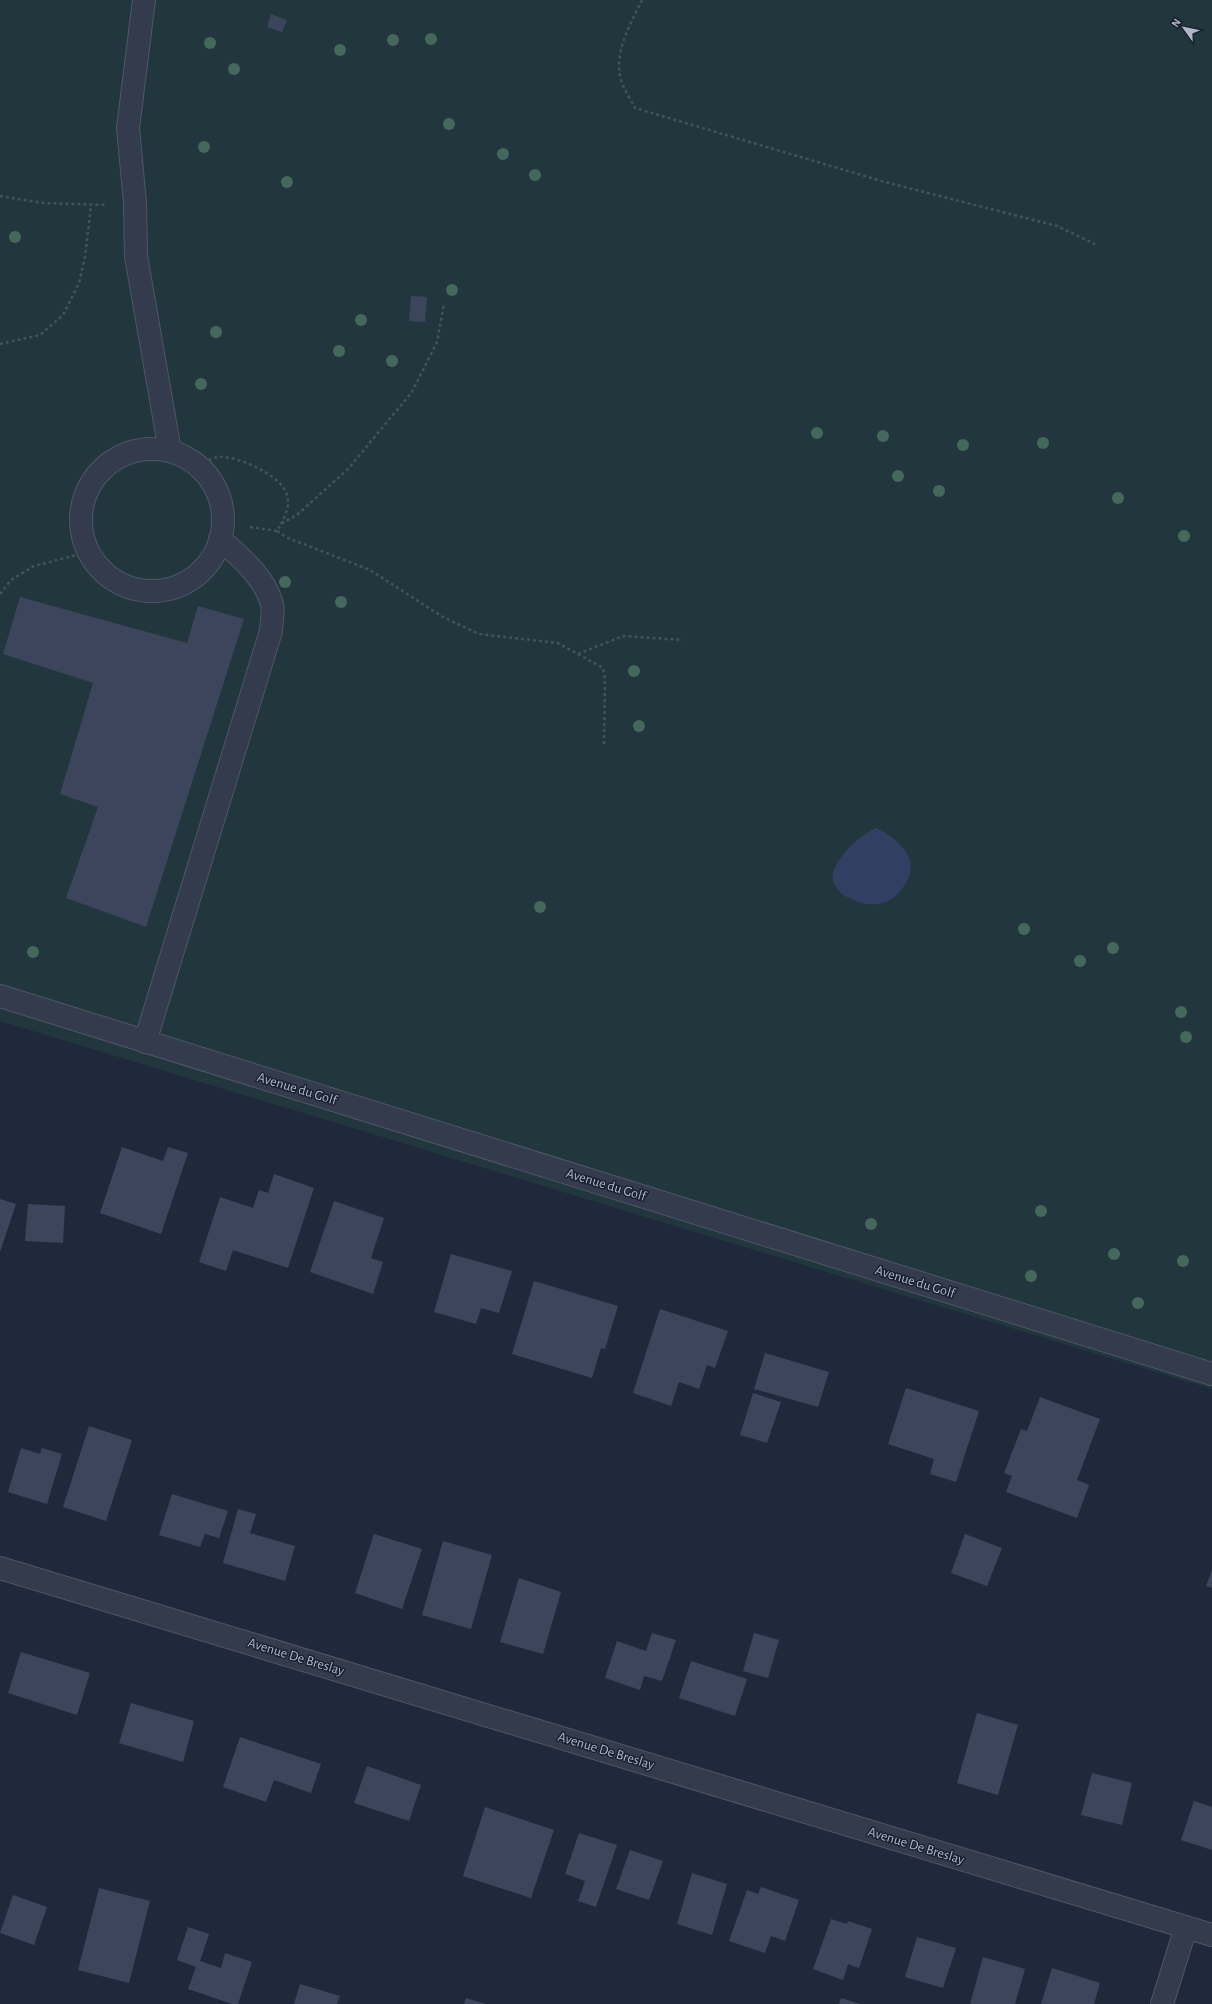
<svg xmlns="http://www.w3.org/2000/svg" width="1212" height="2004" font-family="'Alegreya Sans',sans-serif">
	<rect width="100%" height="100%" fill="#20293c"/>
	<path fill="#22373d" d="M0,0h1212v1389l-1212,-368z"/>
	<path fill="#313f62" d="M876,828c23,11 47,32 28,58 -6,8 -11,14 -21,17 -18,6 -58,-9 -49,-33 7,-17 25,-34 42,-42z"/>
	<path fill="#3c455c" d="M271,14l16,6 -5,12 -15,-5z
		M411,296l16,1 -2,25 -16,-1z
		M20,597l167,46 11,-37 46,13 -98,308 -80,-29 32,-91 -38,-13 33,-111 -90,-29z
		M122,1147l41,14 5,-14 20,6 -27,81 -61,-21z
		M274,1174l40,14 -26,80 -55,-18 -7,21 -27,-9 21,-65 33,11 6,-18 9,3z
		M0,1199l16,5 -16,48z
		M334,1201l50,17 -13,40 12,4 -10,32 -63,-22z
		M28,1204l37,2 -2,37 -38,-2z
		M451,1254l61,17 -13,42 -18,-5 -5,16 -42,-12z
		M534,1281l84,25 -13,43 -4,-1 -9,30 -80,-24z
		M660,1309l68,22 -13,37 -8,-3 -8,24 -20,-7 -8,24 -38,-13z
		M765,1353l64,19 -11,35 -64,-18z
		M906,1388l73,23 -23,71 -26,-8 4,-15 -46,-15z
		M753,1393l28,9 -14,41 -27,-8z
		M1040,1397l60,22 -23,61 12,5 -12,33 -71,-26 6,-16 -8,-3 17,-44 6,2z
		M89,1426l43,14 -26,81 -43,-14z
		M21,1448l19,6 2,-6 20,6 -15,50 -39,-12z
		M172,1494l56,17 -9,27 -14,-4 -5,13 -41,-12z
		M238,1509l18,5 -6,19 45,13 -10,35 -62,-18z
		M374,1534l48,15 -20,60 -47,-16z
		M965,1534l37,14 -15,38 -36,-13z
		M443,1541l49,14 -21,74 -49,-14z
		M1212,1570v18l-6,-2z
		M519,1578l42,14 -18,62 -43,-12z
		M652,1633l24,7 -14,41 -18,-5 -4,14 -35,-12 12,-37 29,10z
		M754,1633l25,7 -11,38 -25,-7z
		M21,1652l69,21 -13,42 -69,-22z
		M691,1661l56,18 -12,37 -56,-18z
		M131,1703l63,18 -11,41 -64,-19z
		M977,1713l41,12 -20,70 -41,-12z
		M240,1737l81,27 -10,29 -37,-13 -8,22 -43,-15z
		M367,1766l54,19 -12,36 -55,-18z
		M1092,1773l40,10 -10,42 -41,-10z
		M1194,1801l18,6v43l-31,-10z
		M485,1807l69,23 -23,68 -68,-22z
		M579,1833l38,12 -21,62 -18,-6 7,-20 -20,-7z
		M630,1850l33,11 -14,39 -33,-11z
		M692,1873l35,11 -15,51 -35,-11z
		M761,1887l38,13 -14,41 -14,-5 -6,17 -36,-12 18,-51 11,4z
		M99,1888l51,13 -21,82 -51,-13z
		M13,1895l34,12 -13,38 -34,-12z
		M831,1919l16,5 1,-3 24,8 -13,39 -11,-4 -5,16 -30,-11z
		M188,1927l21,7 -9,27 21,7 4,-15 27,9 -14,42h-6l-44,-15 8,-22 -19,-7z
		M917,1937l39,11 -13,40 -38,-11z
		M983,1957l42,12 -10,35h-45z
		M1052,1968l48,15 -6,21h-53z
		M300,1984l40,12 -3,8h-43z
		M466,1998l19,6h-21z
		M841,1998l19,6h-21z"/>
	<g fill="none" stroke-linecap="round" stroke-linejoin="round">
		<g stroke="#4f5667" stroke-width="24">
			<path id="minor" d="M144,0l-16,128 7,75 1,53 34,195
				M81 520a71 71 0 1 1 142 0a71 71 0 1 1-142 0Z
				M0,996l1212,378
				M145,1042l126,-411c0,-8 3,-19 1,-27 -8,-28 -32,-47 -52,-65
				M0,1568l1212,367
				M1162,2004l24,-77"/>
		</g>
		<path stroke="#40545a" stroke-width="2.5" stroke-dasharray="3 3" stroke-linecap="butt" d="M642,0c-12,25 -30,54 -20,83 3,8 9,17 13,25l250,74 172,44 38,18
			M0,196l43,7 64,2
			M0,344l40,-9 23,-20 16,-32 6,-26 6,-51
			M198,466c6,-3 13,-8 20,-9 18,-2 64,18 69,38 3,11 -1,19 -6,29
			M250,527l27,4 4,-7 17,-10 50,-45 64,-77 25,-50 7,-38
			M277,531l11,7 82,32 73,47 36,17 79,9 45,25 2,11 -1,65
			M0,594l11,-14 23,-14 54,-14
			M578,654l45,-18 60,4"/>
		<use href="#minor" stroke="#343b4c" stroke-width="22"/>
	</g>
	<g fill="#45685c">
		<circle cx="431" cy="39" r="6"/>
		<circle cx="393" cy="40" r="6"/>
		<circle cx="210" cy="43" r="6"/>
		<circle cx="340" cy="50" r="6"/>
		<circle cx="234" cy="69" r="6"/>
		<circle cx="449" cy="124" r="6"/>
		<circle cx="204" cy="147" r="6"/>
		<circle cx="503" cy="154" r="6"/>
		<circle cx="535" cy="175" r="6"/>
		<circle cx="287" cy="182" r="6"/>
		<circle cx="15" cy="237" r="6"/>
		<circle cx="452" cy="290" r="6"/>
		<circle cx="361" cy="320" r="6"/>
		<circle cx="216" cy="332" r="6"/>
		<circle cx="339" cy="351" r="6"/>
		<circle cx="392" cy="361" r="6"/>
		<circle cx="201" cy="384" r="6"/>
		<circle cx="817" cy="433" r="6"/>
		<circle cx="883" cy="436" r="6"/>
		<circle cx="1043" cy="443" r="6"/>
		<circle cx="963" cy="445" r="6"/>
		<circle cx="898" cy="476" r="6"/>
		<circle cx="939" cy="491" r="6"/>
		<circle cx="1118" cy="498" r="6"/>
		<circle cx="1184" cy="536" r="6"/>
		<circle cx="285" cy="582" r="6"/>
		<circle cx="341" cy="602" r="6"/>
		<circle cx="634" cy="671" r="6"/>
		<circle cx="639" cy="726" r="6"/>
		<circle cx="540" cy="907" r="6"/>
		<circle cx="1024" cy="929" r="6"/>
		<circle cx="1113" cy="948" r="6"/>
		<circle cx="33" cy="952" r="6"/>
		<circle cx="1080" cy="961" r="6"/>
		<circle cx="1181" cy="1012" r="6"/>
		<circle cx="1186" cy="1037" r="6"/>
		<circle cx="1041" cy="1211" r="6"/>
		<circle cx="871" cy="1224" r="6"/>
		<circle cx="1114" cy="1254" r="6"/>
		<circle cx="1183" cy="1261" r="6"/>
		<circle cx="1031" cy="1276" r="6"/>
		<circle cx="1138" cy="1303" r="6"/>
	</g>
	<g text-anchor="middle" dominant-baseline="central" stroke-width="3" stroke-linejoin="round" paint-order="stroke">
		<g font-size="14" fill="#afb6c8" stroke="#192030">
			<text transform="translate(297 1089) rotate(17)">Avenue du Golf</text>
			<text transform="translate(606 1185) rotate(17)">Avenue du Golf</text>
			<text transform="translate(915 1282) rotate(17)">Avenue du Golf</text>
			<text transform="translate(296 1657) rotate(17)">Avenue De Breslay</text>
			<text transform="translate(606 1751) rotate(17)">Avenue De Breslay</text>
			<text transform="translate(916 1846) rotate(17)">Avenue De Breslay</text>
		</g>
	</g>
	<g transform="translate(1184 28) rotate(303)" stroke="#192030" stroke-width="3" paint-order="stroke">
	<path d="M0-3L7 15L0 10L-7 15Z" fill="#afb6c8"/>
	<text y="-6" font-size="11" font-weight="bold" text-anchor="middle" fill="#afb6c8">N</text>
	</g>
</svg>
